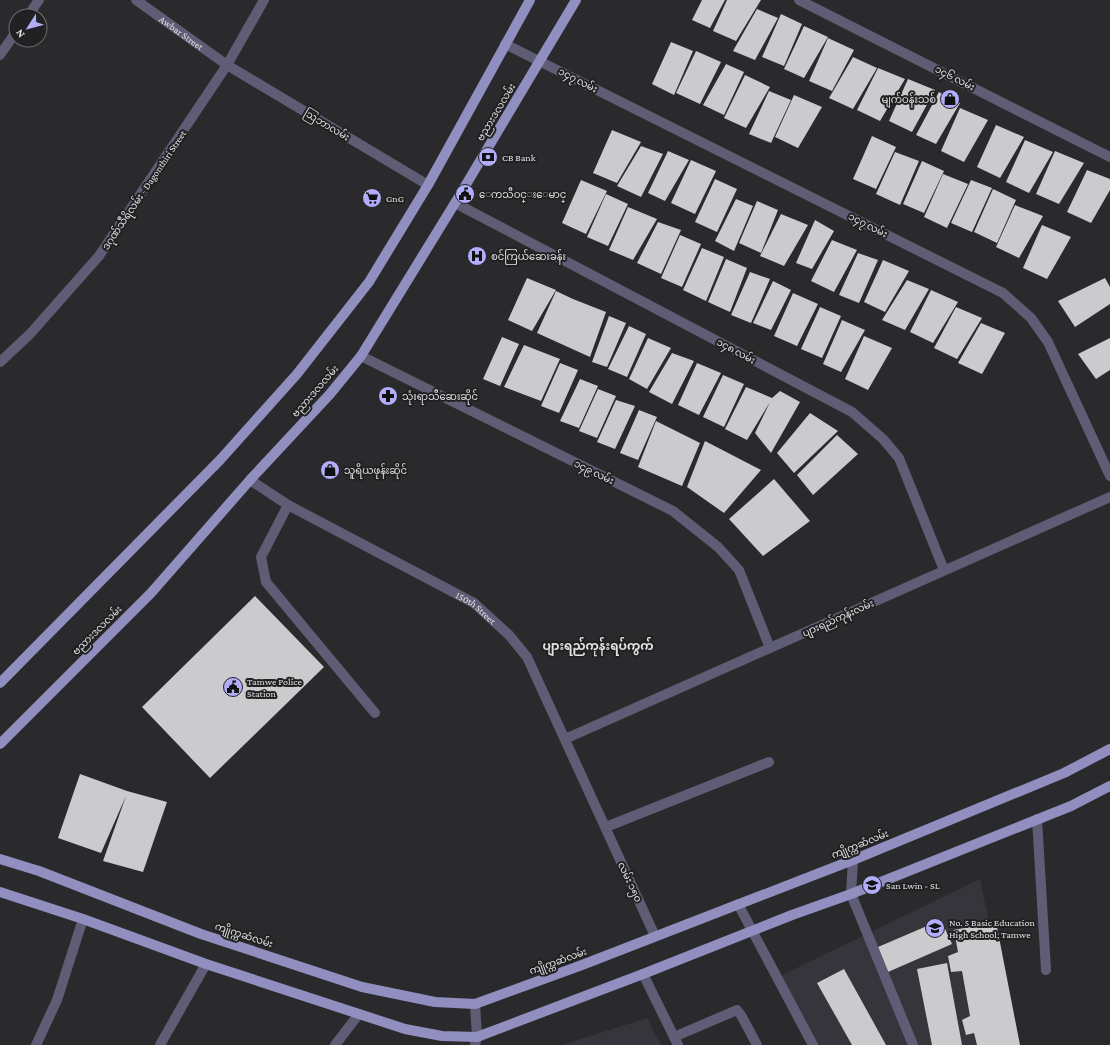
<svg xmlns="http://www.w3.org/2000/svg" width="1110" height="1045" font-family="'Crimson Pro','Noto Sans Myanmar',serif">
	<rect width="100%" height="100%" fill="#2a2a2d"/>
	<path fill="#36353c" d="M980,879l35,166h-199l-38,-68z
		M647,1018l14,27h-99z"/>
	<path fill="#cbcbce" d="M702,0h23l-15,28 -18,-8z
		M727,0h34l-25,41 -23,-10z
		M757,9l21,9 -23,42 -22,-9z
		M781,14l21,10 -18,42 -22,-9z
		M804,26l24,11 -24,41 -20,-9z
		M828,38l26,12 -22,41 -23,-10z
		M671,42l22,9 -19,44 -22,-11z
		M696,51l25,11 -21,42 -24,-11z
		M853,57l24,11 -24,41 -24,-11z
		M726,64l18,8 -20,43 -21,-10z
		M878,68l27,11 -25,42 -23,-11z
		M745,75l25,12 -24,41 -22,-10z
		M908,79l27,11 -23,42 -23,-11z
		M769,91l22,9 -20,43 -22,-9z
		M939,92l11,7 10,4 -24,41 -20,-9z
		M794,95l28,12 -24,41 -23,-11z
		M960,108l28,12 -24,42 -23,-11z
		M996,125l28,12 -24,41 -23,-11z
		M612,130l29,12 -24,41 -24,-10z
		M872,136l24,11 -20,42 -23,-10z
		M1025,140l28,12 -24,41 -23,-11z
		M641,146l22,8 -22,43 -24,-11z
		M668,151l21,9 -24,41 -17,-8z
		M1055,151l29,12 -25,41 -23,-10z
		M895,152l24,9 -19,44 -24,-11z
		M691,160l25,11 -21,43 -24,-11z
		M922,161l22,10 -20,42 -21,-9z
		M1087,170l23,9v11l-19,33 -24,-11z
		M943,174l25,10 -21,44 -23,-11z
		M715,179l22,10 -20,43 -22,-10z
		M581,180l26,11 -21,43 -24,-11z
		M971,180l21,8 -20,44 -21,-9z
		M993,189l23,11 -19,43 -23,-11z
		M606,194l22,10 -20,42 -21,-9z
		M736,199l17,7 -19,45 -19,-10z
		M757,201l21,9 -17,43 -22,-10z
		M1015,205l28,11 -24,42 -23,-11z
		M628,207l29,12 -24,41 -24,-10z
		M781,214l27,11 -24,41 -24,-10z
		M815,220l19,11 -22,38 -16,-6z
		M658,222l23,8 -20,44 -24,-11z
		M1042,225l29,12 -24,42 -24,-11z
		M680,235l21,9 -19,43 -21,-9z
		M832,240l25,10 -23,42 -23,-11z
		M702,248l22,9 -18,44 -23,-11z
		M858,253l20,7 -19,43 -20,-8z
		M726,259l21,9 -17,44 -22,-10z
		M883,260l26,11 -24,41 -21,-10z
		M750,272l20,7 -19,44 -20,-8z
		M527,278l29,12 -24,41 -24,-11z
		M1105,278l5,9v17l-35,23 -17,-26z
		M907,280l22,9 -24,41 -23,-10z
		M773,281l18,9 -20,40 -18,-7z
		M931,290l27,12 -25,41 -23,-11z
		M556,291l17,8 33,13 -16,45 -53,-24z
		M793,293l25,11 -21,42 -23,-10z
		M820,307l21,9 -19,42 -21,-9z
		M956,307l26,11 -25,41 -23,-11z
		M609,316l17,7 -19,44 -15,-5z
		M842,320l23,10 -24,42 -18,-8z
		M981,323l24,10 -23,41 -24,-11z
		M629,326l17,8 -19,43 -19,-8z
		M864,336l28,12 -24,42 -23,-11z
		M502,337l17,7 -19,42 -17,-7z
		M648,338l23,10 -24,41 -18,-10z
		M1110,338v32l-14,9 -18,-25z
		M524,345l36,14 -19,42 -37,-14z
		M672,353l22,8 -22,43 -23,-12z
		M560,363l18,7 -19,43 -18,-7z
		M697,363l24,10 -22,42 -21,-10z
		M723,375l21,9 -20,43 -21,-10z
		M580,379l18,7 -19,42 -19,-7z
		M746,387l26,11 8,-7 20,11 -29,51 -16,-20 15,-31 -23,38 -22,-11z
		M598,389l18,7 -19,42 -18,-7z
		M616,400l19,6 -20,43 -18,-7z
		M639,410l18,7 -19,43 -18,-7z
		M810,413l28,18 -44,42 -17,-20z
		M656,421l44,22 -18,43 -44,-19z
		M837,435l21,19 -45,41 -16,-20z
		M705,441l56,29 -37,43 -37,-26z
		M774,479l36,42 -47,35 -34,-37z
		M255,596l69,71 -114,111 -68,-71z
		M80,774l47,17 40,11 -24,70 -40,-11 23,-65 -25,57 -43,-15z
		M941,920l11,24 -64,28 -10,-25z
		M996,922l24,123h-43l-3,-12 -8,2 -4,-15 8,-4 -8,-45 -11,1 -3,-16 10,-4 -4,-22z
		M947,963l15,82h-30l-15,-76z
		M844,969l42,76h-34l-35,-62z"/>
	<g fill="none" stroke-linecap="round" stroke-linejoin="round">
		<g stroke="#5e5d75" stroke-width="10">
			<path id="s1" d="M136,0l91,65 201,120"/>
			<path d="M799,0l311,157"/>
			<path d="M28,16l11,-16"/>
			<path d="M505,44l498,249 28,25 17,24 62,134"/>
			<path d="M0,55l16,-23"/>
			<path d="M455,203l397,209 31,27 16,19 45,112"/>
			<path d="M361,356l312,155 45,36 21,23 31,78"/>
			<path d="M0,362l30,-28 69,-78 128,-191 37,-65"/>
			<path id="s2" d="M250,480l38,25 186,98 35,32 18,22 128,279"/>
			<path d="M288,505l-27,52 5,25 109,131"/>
			<path d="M565,739l545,-242"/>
			<path d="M1037,819l9,151"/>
			<path d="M606,827l163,-65"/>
			<path d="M853,860l-2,34 62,151"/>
			<path d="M738,904l75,141"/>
			<path d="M643,974l35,71"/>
			<path d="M674,1037l63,-27 4,5 16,30"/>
			<path d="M36,1045l21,-45 26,-81"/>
			<path d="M160,1045l46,-81"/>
			<path d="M335,1045l24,-31"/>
			<path d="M475,1045l2,-8 -2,-33"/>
		</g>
		<path stroke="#918ec0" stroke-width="10" d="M0,683l220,-223 77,-86 72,-92 59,-97 102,-185
			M0,744l151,-151 99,-113 80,-86 31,-38 94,-153 121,-203
			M0,859l39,12 162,63 161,53 73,15 40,2 107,-39 271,-105 211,-87 46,-24
			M0,892l83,27 123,45 199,65 37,7 35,1 166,-63 149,-59 59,-21 220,-88 39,-20"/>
	</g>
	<defs>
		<g id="shop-disc" transform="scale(1)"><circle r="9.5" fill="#b2adf9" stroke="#212123"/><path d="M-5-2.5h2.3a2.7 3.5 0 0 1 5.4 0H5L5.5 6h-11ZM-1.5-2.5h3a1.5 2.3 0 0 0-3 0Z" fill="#111"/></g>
		<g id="bank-disc" transform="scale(1)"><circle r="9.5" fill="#b2adf9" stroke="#212123"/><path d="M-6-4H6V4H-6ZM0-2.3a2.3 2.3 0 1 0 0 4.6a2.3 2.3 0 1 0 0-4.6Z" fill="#111"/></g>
		<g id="civic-disc" transform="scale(1)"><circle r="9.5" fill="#b2adf9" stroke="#212123"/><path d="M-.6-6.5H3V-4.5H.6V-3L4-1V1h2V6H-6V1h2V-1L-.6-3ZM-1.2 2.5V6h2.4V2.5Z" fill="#111"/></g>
		<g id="supermarket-disc" transform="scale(1)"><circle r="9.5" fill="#b2adf9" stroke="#212123"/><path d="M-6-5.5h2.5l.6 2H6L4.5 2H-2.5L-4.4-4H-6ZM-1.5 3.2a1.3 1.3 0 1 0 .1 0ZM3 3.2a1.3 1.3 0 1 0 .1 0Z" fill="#111"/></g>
		<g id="hospital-disc" transform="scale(1)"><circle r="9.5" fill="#b2adf9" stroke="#212123"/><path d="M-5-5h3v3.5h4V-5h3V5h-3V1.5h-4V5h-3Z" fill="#111"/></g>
		<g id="pharmacy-disc" transform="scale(1)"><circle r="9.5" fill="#b2adf9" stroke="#212123"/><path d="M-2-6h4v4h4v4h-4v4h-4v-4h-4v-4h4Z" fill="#111"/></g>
		<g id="school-disc" transform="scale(1)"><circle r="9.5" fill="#b2adf9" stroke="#212123"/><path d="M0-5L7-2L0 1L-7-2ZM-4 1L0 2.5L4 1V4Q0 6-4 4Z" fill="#111"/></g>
	</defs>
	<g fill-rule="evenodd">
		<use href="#shop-disc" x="950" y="99"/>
		<use href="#bank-disc" x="488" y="157"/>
		<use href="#civic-disc" x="465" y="194"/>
		<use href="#supermarket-disc" x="372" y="198"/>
		<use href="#hospital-disc" x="477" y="256"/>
		<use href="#pharmacy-disc" x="388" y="396"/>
		<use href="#shop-disc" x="330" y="470"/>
		<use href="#civic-disc" x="233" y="687"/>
		<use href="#school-disc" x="872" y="885"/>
		<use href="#school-disc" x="935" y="928"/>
	</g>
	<g text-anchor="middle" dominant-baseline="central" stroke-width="4" stroke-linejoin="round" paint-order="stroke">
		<g font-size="10" fill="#e1e1e3" stroke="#212123">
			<text stroke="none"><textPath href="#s1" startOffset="56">Awbar Street</textPath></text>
			<text transform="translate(955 78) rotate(27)">၁၄၆ လမ်း</text>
			<text transform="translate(578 80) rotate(27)">၁၄၇ လမ်း</text>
			<text transform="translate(496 112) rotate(-59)">ဗညားဒလလမ်း</text>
			<text transform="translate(327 125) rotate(31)">ဩဘာလမ်း</text>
			<text transform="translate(144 190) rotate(-56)">ဒဂုဏ်သီရိလမ်း - Dagonthiri Street</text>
			<text transform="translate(868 225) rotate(27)">၁၄၇ လမ်း</text>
			<text transform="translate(736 351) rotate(28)">၁၄၈ လမ်း</text>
			<text transform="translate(315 391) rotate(-49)">ဗညားဒလလမ်း</text>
			<text transform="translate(594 472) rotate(26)">၁၄၉ လမ်း</text>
			<text stroke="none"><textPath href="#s2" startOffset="260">150th Street</textPath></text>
			<text transform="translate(838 618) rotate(-24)">ပျားရည်ကုန်းလမ်း</text>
			<text transform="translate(97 630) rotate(-45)">ဗညားဒလလမ်း</text>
			<text transform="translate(860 844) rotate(-22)">ကျိုက္ကဆံလမ်း</text>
			<text transform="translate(630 882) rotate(65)">လမ်း ၁၅၀</text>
			<text transform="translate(244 935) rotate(18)">ကျိုက္ကဆံလမ်း</text>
			<text transform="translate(558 961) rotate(-20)">ကျိုက္ကဆံလမ်း</text>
		</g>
		<g font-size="10" fill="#e1e1e3" stroke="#212123" text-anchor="start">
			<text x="936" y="99" text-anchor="end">မျက်ဝန်းသစ်</text>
			<text x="502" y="157">CB Bank</text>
			<text x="479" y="194">ေကသီဝင္းေမာင္</text>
			<text x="386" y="198">GnG</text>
			<text x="491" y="256">စင်ကြယ်ဆေးခန်း</text>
			<text x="402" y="396">သုံးရာသီဆေးဆိုင်</text>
			<text x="344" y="470">သူရိယဖုန်းဆိုင်</text>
			<text x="247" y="681">Tamwe Police<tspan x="247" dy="12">Station</tspan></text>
			<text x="886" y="885">San Lwin - SL</text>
			<text x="949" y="922">No. 5 Basic Education<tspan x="949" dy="12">High School, Tamwe</tspan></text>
		</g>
		<g font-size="12" font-weight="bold" fill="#e1e1e3" stroke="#212123">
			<text x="598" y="646">ပျားရည်ကုန်းရပ်ကွက်</text>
		</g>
	</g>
	<g transform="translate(28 28) rotate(234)"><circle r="19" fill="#212123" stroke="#6e6e70"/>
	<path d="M0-3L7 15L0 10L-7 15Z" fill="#b2adf9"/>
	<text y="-6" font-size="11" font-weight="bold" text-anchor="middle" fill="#e1e1e3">N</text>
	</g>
</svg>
